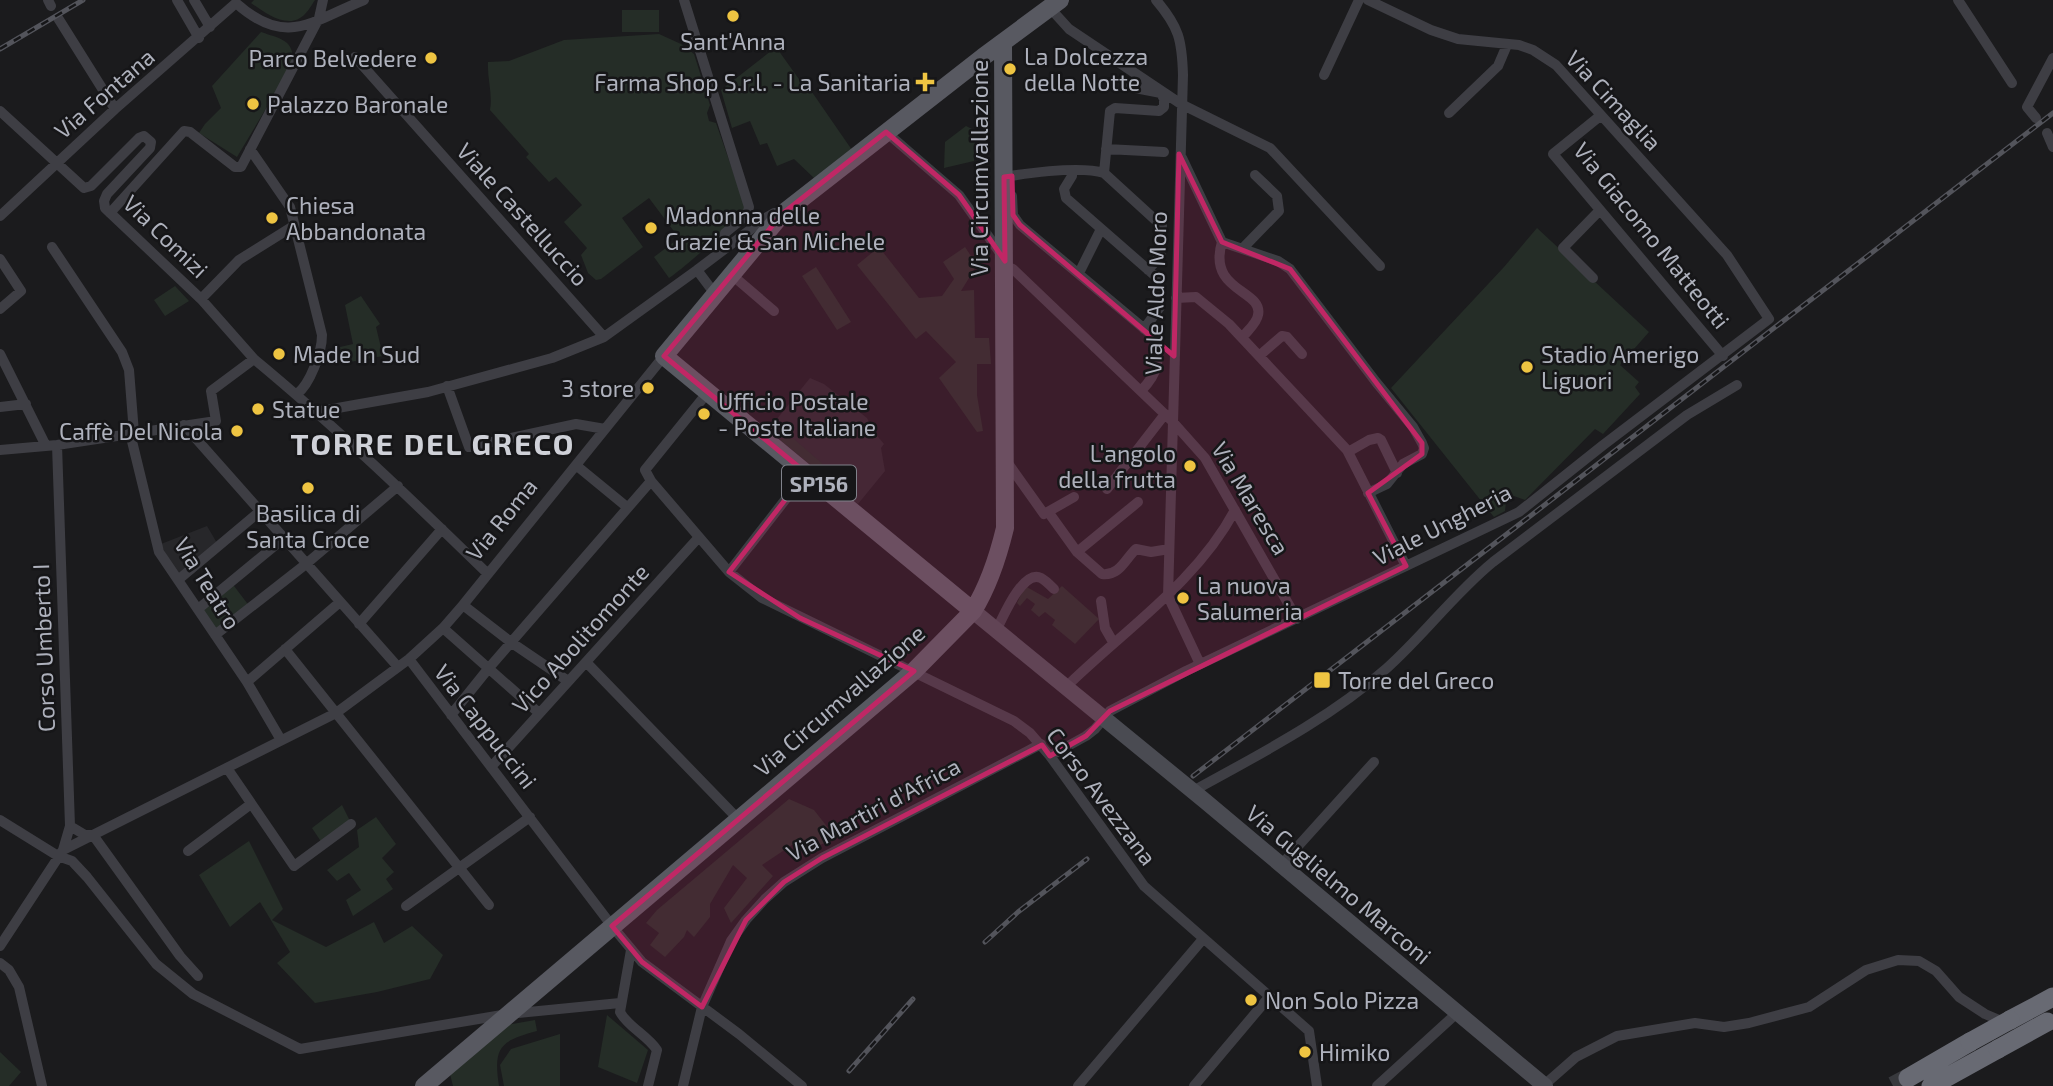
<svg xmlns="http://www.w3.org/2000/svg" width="2053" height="1086" font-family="'Exo 2',sans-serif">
	<rect width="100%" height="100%" fill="#1b1b1d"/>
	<path fill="#27272a" d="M810,378l14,6 43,34 7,14 10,12 -3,4 4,23 -27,33 -90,-74z
		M207,526l10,17 -40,35 -16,-34z"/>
	<path fill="#252d27" d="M254,0h61c-4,6 -9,15 -15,18 -16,10 -37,-7 -49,-15z
		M622,10h37v22h-37z
		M261,32c20,7 35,8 31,33l-55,92 -38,-24 6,-9 16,-16 -9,-22z
		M659,34l22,10 13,10 16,51 -3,8 2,8 7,2 29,83c-2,11 -62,63 -76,72l-15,-21 25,-19 -30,-40 -27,20 21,29 -42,32 -5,1 -8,-7 -7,-18 6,-7 -23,-26 18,-17 -26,-28 -7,5 -23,-25 3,-3 -39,-44c3,-15 -3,-32 -2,-48l21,-1 55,-21z
		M776,47l25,35h4l47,68 -38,28 -20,-19 -17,7 -10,-23 -7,2 -10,-24 -18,7 -11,-38z
		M966,126l14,7 -5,9 -1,19 -30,7 1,-26z
		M1537,228l112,104 -29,33 19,17 -4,5 5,7 -37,40 -8,-5 -70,71 -11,-4 -8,6 -1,9 -11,6 -103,-129 113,-121z
		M879,247l40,51 23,-2 12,-17 -11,-17 22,-15 12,18 -16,26 13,-1 1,48h14l2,26h-14v31l6,36 -6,1 -38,-54 17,-16 -30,-31 -10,8 -59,-74z
		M816,267l35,55 -14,8 -35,-54z
		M175,286l14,15 -24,15 -11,-16z
		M361,296l19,28 -4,3 7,29 -50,9 9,-6 -2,-12 13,-3 -8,-39z
		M788,438l6,1 45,39 1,11 -60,-49z
		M231,582l19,25 -35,28 -17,-26z
		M1025,586l23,13 14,-13 37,33 -24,25 -23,-19 3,-5 -10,-8 -6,5 -8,-7 4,-6 -8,-6 -7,8 -3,-3z
		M789,799l25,11 22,28 -16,7 -19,-6 -39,26 11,11 -42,47 -7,-15 23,-30 -14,-13 -23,39v13l-16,20 -7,-7 -3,7 -19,20 -15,-12 9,-12 -13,-10 11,-13z
		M342,805l8,16 -28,22 -10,-15z
		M376,817l20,27 -14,14 12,14 -8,7 7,10 -40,27 -7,-16 15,-10 -12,-17 -12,8 -10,-11 32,-23 -2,-17z
		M249,841l34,68 -11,11 54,27 48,-25 10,21 28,-17 31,29 -13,24 -53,13 -62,11 -38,-40 13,-11 -30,-50 -30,25 -31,-52z
		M607,1015l41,35 -11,33 -39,-16z
		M535,1020l2,11c-37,10 -44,16 -38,55h-46l-3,-12 57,-49z
		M560,1034v52h-56l-4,-21 11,-16z
		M0,1052l21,20 -12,14h-9z"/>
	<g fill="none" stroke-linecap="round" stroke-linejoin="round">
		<path stroke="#38393d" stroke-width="19" stroke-dasharray="19 10" stroke-linecap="butt" d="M1893,1086l15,-8"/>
		<path stroke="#3e3e44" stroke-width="10" d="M48,0l3,6
			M177,0l22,38
			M194,0l16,27
			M684,0l65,207 -2,8 -22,18 -1,6 4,8
			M1156,0c23,27 26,40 27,75l-15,521 32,68
			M1958,0l54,83
			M1050,8l19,21 112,75 89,44 110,118
			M58,18l57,91
			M355,57l249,280
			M1324,75l35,-75
			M0,111l84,77 7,-2 48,-48 5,-2 7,6 -1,6 -43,46 -3,7 1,7 96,91 53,60
			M1449,113l49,-47 9,-21
			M1600,116l-47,38 170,202
			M2036,118l-9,-11 26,-49
			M886,132l73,63 44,62
			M2047,133l6,14
			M250,149l40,58 32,128c0,17 -12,49 -25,59
			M1106,149l58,3
			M1182,158l40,84 56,19 12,8 86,113 37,45 9,16 2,5 -2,6 -19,10 -16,20 -19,9
			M1104,173l6,-62 5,-3 44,3 5,-4v-8l-3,-6 -31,-6
			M1072,176l-8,13 2,9 95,83
			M1004,177c25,-4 77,-11 100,-4l58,53
			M1012,196l1,19 7,10 133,111c8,24 6,36 -12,55
			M110,213l74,-82 6,1 45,35h6l78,-149 4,-18
			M0,216l115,-107 121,-106c50,45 76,18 128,-3
			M1222,242c-15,50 42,48 36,73 -1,8 -11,16 -16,23
			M52,247l70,105 7,18 5,63
			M1243,248l36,-37 -2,-15 -22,-21
			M0,259l21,32 -21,18
			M1004,265l9,4 159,152 33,37 92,161
			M697,270l18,24
			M1148,270l13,-15
			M1079,273l22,-44
			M732,275l42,36
			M1593,278l-30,-30 37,-38
			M1176,298l20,-1 33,27 118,126 59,116
			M201,299l38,-39 56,-35
			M1144,329l16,-22
			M0,354l46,92
			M1259,356l23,-20 5,1 15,17
			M447,386l22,61 107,-23 29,5
			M708,392l-63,78 6,11 78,91 33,26 252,123 16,12 20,23 94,130 165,145 8,55
			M0,407l26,-3
			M315,412l113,-20 124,-34 52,-21 93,-67 70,-53 7,-4 8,1
			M184,425l214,242
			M130,433l29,119 88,130 34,58
			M0,450l57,-5 159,-24 -5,-30 43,-32c81,67 158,141 234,215
			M1348,452l21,-12 9,-2 3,2 16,33
			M1007,462l37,52 30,-17
			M577,466l50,41
			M1107,489l58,-75
			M1049,513l28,39 25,22c18,2 23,-15 34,-25l15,3 18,-3
			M1077,552l61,-50
			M729,572l77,-99
			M178,580l81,-68
			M1101,601l4,27 8,14
			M463,605l49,38 56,38
			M198,609l85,-70
			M359,624l83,-95
			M443,628l96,85
			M997,629c6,-12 26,-60 44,-51 4,2 9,7 13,11
			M215,635l91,-71 92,-78
			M285,649l204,256
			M409,659l203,267 30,36 97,72 63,52
			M586,662l153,158
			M247,682l93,-80
			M1066,687c58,-57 130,-104 169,-177
			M451,715l37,-46 163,-188
			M1050,756l36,-20 9,-7 15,-18 76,-40 333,-159 83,-66 167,-127 -42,-64 -171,-190 -23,-15 -14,-5 -61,-6 -27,-9 -63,-30
			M491,767l208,-230
			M227,768l67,98 57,-42
			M1193,791c67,-37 136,-72 194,-123 37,-33 67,-74 106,-106l194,-147 50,-30
			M0,820l58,36 14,5 15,16 69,87 37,30 107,55 208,-35 112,-11
			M70,826l15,9h8l87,121 18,20
			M63,850l273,-137 73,-54 34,-31 20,-23 201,-249
			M188,851l63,-47
			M1281,865l93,-103
			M406,906l124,-89
			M0,946l63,-96 7,-24 -13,-381
			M631,950l-11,62c8,15 27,23 37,38l-9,36
			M0,963l9,7 10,17 23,99
			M683,1086l19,-79 29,-66 15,-21 19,-21 19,-17 38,-24 219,-114
			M1078,1086l125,-147
			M1194,1086l75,-89
			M1377,1086l80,-73
			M1543,1086l33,-29 41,-21 78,-13 29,4 25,-4 60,-16 57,-37 32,-10 21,1 17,10 23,26 26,17 21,9"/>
		<path stroke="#4a4b52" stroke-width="16" d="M973,611l232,190 340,285"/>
		<path stroke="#585961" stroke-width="18" d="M973,611l-309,-255 118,-142 201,-157 77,-57
			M424,1086l490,-415 59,-60c16,-26 25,-54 32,-83l-2,-485"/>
		<path stroke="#686a73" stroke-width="19" d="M2010,1020l43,-23
			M1908,1078l62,-36
			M1931,1086l67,-37"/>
		<g stroke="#53545b" stroke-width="5">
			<path id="rail" d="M0,49l83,-49
				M1193,776l860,-663
				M985,942l33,-30 69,-53
				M849,1071l64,-72"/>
		</g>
		<use href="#rail" stroke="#161618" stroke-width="2.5" stroke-dasharray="8" stroke-linecap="butt"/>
		<path stroke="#686a73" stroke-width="19" d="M1970,1042l40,-22
			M1998,1049l49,-27"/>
	</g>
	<path fill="#c02765" fill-opacity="0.2" stroke="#c02765" stroke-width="5" stroke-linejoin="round" d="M886,132l73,63 46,66 -1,-84 8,-1 1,39 7,10 154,131 5,-202 43,88 68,27 132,174v11l-54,39 38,73 -296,145 -24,25 -36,20 -8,-11 -220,113 -38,24 -38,38 -44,87 -60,-45 -30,-36 302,-255 -114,-53 -71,-46 77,-99 -142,-117 118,-142z"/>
	<g fill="#eec442" stroke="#161618" stroke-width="2.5">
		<circle cx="733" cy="16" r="7"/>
		<circle cx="431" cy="58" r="7"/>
		<circle cx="1010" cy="69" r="7"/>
		<path d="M921.5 71.5h7v7h7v7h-7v7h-7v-7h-7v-7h7z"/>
		<circle cx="253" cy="104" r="7"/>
		<circle cx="272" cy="218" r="7"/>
		<circle cx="651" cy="228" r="7"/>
		<circle cx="279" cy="354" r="7"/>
		<circle cx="1527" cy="367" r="7"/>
		<circle cx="648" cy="388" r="7"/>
		<circle cx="258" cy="409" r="7"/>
		<circle cx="704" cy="414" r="7"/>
		<circle cx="237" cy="431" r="7"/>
		<circle cx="1190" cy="466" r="7"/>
		<circle cx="308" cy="488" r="7"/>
		<circle cx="1183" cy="598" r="7"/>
		<rect x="1313" y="671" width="18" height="18" rx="3.5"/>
		<circle cx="1251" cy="1000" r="7"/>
		<circle cx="1305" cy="1052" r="7"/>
	</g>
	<g text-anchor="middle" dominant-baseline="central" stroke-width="5" stroke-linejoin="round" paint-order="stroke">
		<rect fill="#161618" stroke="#80828b" stroke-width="2" x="782" y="465.5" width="74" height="35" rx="5"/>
		<g font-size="21" font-weight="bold" fill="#aeb1bc">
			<text x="819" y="483">SP156</text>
		</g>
		<g font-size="23" fill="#aeb1bc" stroke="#161618" text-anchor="start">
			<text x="733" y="41" text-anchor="middle">Sant'Anna</text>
			<text x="1024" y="56">La Dolcezza<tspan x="1024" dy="26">della Notte</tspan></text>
			<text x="417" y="58" text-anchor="end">Parco Belvedere</text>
			<text x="911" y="82" text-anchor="end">Farma Shop S.r.l. - La Sanitaria</text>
			<text x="267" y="104">Palazzo Baronale</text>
			<text x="286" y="205">Chiesa<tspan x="286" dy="26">Abbandonata</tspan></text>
			<text x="665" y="215">Madonna delle<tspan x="665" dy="26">Grazie &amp; San Michele</tspan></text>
			<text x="293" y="354">Made In Sud</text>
			<text x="1541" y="354">Stadio Amerigo<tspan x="1541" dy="26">Liguori</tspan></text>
			<text x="634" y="388" text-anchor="end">3 store</text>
			<text x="718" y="401">Ufficio Postale<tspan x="718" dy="26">- Poste Italiane</tspan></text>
			<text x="272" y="409">Statue</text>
			<text x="223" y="431" text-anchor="end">Caffè Del Nicola</text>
			<text x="1176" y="453" text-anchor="end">L'angolo<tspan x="1176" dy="26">della frutta</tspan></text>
			<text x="308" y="513" text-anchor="middle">Basilica di<tspan x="308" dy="26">Santa Croce</tspan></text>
			<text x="1197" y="585">La nuova<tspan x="1197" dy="26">Salumeria</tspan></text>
			<text x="1338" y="680">Torre del Greco</text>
			<text x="1265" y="1000">Non Solo Pizza</text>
			<text x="1319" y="1052">Himiko</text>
		</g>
		<g font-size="23" fill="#aeb1bc" stroke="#161618">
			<text transform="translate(104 93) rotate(-41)">Via Fontana</text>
			<text transform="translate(1614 100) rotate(47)">Via Cimaglia</text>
			<text transform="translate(979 168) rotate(-90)">Via Circumvallazione</text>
			<text transform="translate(523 214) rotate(48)">Viale Castelluccio</text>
			<text transform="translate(1652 235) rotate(51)">Via Giacomo Matteotti</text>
			<text transform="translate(166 236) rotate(44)">Via Comizi</text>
			<text transform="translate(1155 293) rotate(-88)">Viale Aldo Moro</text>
			<text transform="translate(1251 498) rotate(59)">Via Maresca</text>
			<text transform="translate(501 519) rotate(-51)">Via Roma</text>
			<text transform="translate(1442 524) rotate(-27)">Viale Ungheria</text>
			<text transform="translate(208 583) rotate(58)">Via Teatro</text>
			<text transform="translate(580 638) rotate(-48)">Vico Abolitomonte</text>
			<text transform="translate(43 648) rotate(-92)">Corso Umberto I</text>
			<text transform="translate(839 700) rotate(-41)">Via Circumvallazione</text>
			<text transform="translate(486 726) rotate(52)">Via Cappuccini</text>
			<text transform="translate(1102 796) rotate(53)">Corso Avezzana</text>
			<text transform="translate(873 809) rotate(-28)">Via Martiri d'Africa</text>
			<text transform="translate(1339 884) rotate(40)">Via Guglielmo Marconi</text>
		</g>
		<g font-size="30" font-weight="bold" letter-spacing="2" fill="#cfd1d8" stroke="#161618">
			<text x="433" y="443">TORRE DEL GRECO</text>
		</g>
	</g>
</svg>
